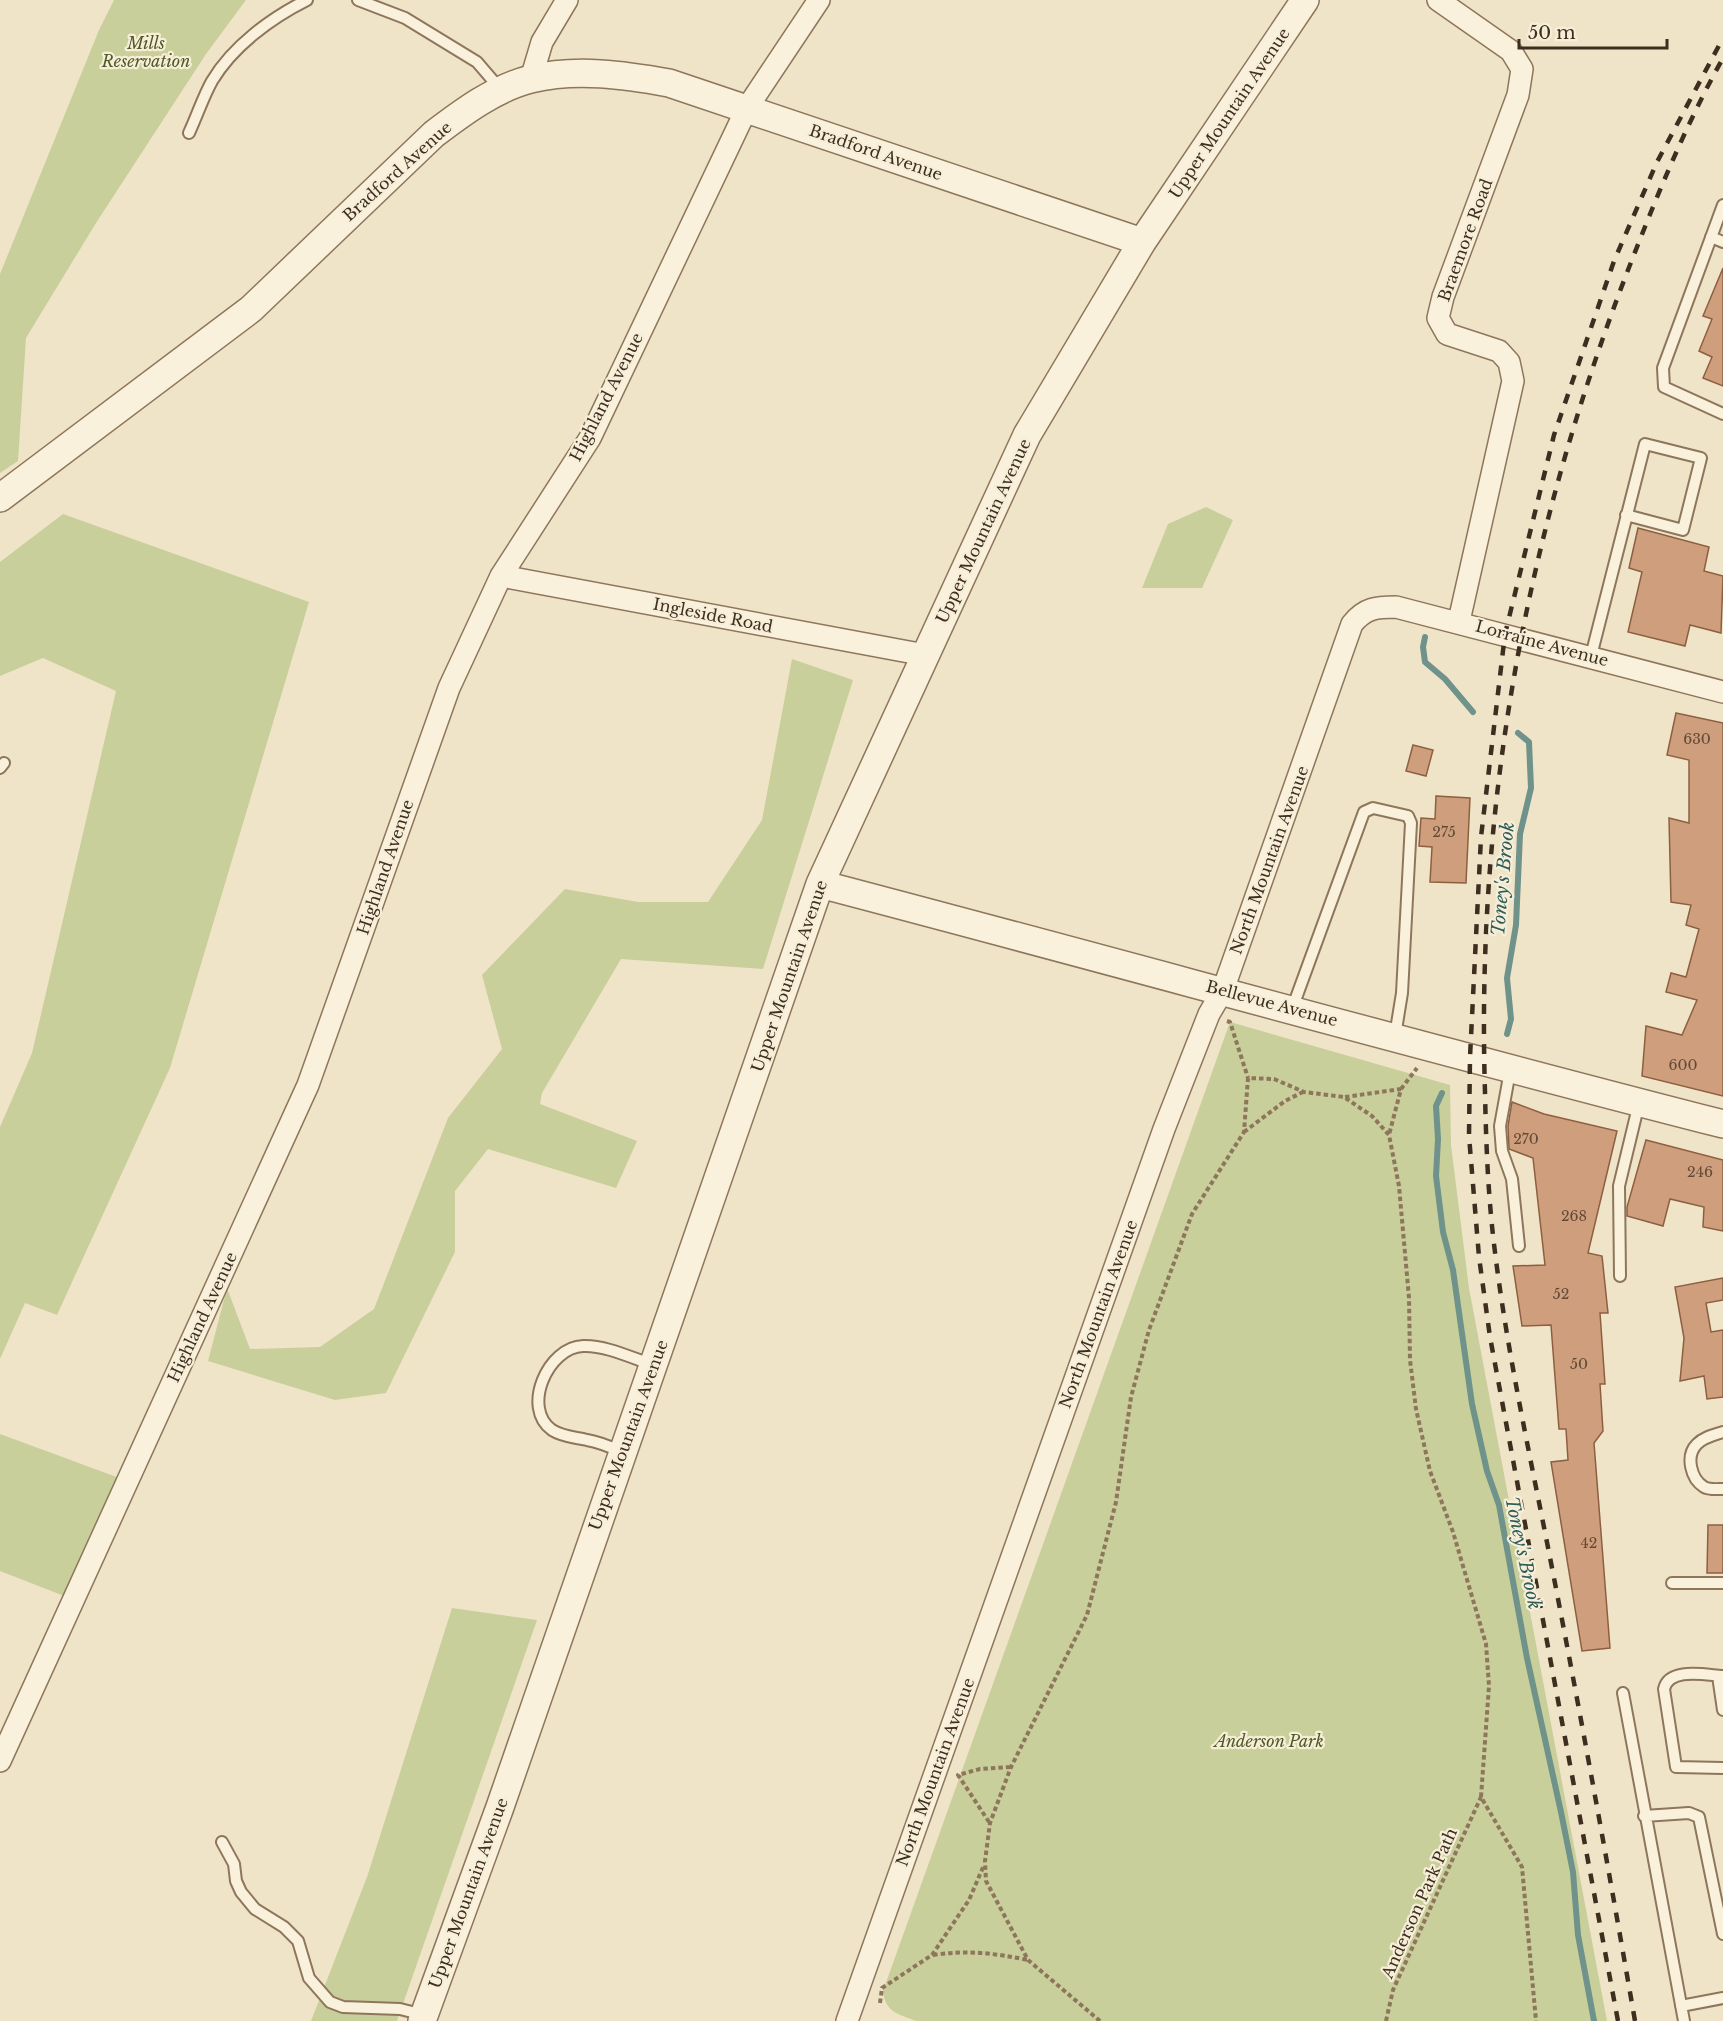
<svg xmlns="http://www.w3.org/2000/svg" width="1723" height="2021" font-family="'Libre Baskerville',serif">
	<rect width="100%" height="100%" fill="#f0e4c8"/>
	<path fill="#c9cf9b" d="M114,0h132l-40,54 -110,169 -70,115 -8,123 -18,12v-199l99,-244z
		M1206,507l27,13 -31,68h-60l26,-64z
		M63,514l246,88 -139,466 -113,247 -32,-12 -25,56v-232l32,-74 84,-362 -73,-33 -43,18v-114z
		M792,659l61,21 -90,289 -142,-10 -79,134 -2,11 97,37 -21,47 -128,-39 -33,42v61l-69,141 -51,7 -127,-39 19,-73 23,61 70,-2 54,-38 74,-191 54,-69 -20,-74 83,-86 73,13h70l54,-82z
		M1230,1022l220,63 1,60 18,143 138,733h-691c-18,-7 -31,-9 -33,-30z
		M0,1434l133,49 -56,118 -77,-30z
		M452,1608l85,12 -140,401h-86l56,-144z"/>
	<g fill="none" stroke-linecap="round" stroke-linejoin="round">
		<path stroke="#6f938a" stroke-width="6" d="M1425,637l-2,10 2,15 20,17 28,33
			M1507,1034l4,-15 -4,-41 9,-53 4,-91 11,-46 -2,-46 -11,-9
			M1442,1093l-6,13 2,33 -2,37 7,56 10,38 19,134 15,67 12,34 28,153 34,154 12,60 5,63 16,86"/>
	</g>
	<path fill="#cf9f7d" stroke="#8d5f41" stroke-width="1.5" d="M1723,268v118l-20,-8 9,-21 -13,-6 13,-32 -9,-3z
		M1638,528l71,19 -5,24 19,5 -2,57 -31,-8 -5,21 -57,-14 14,-60 -13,-4z
		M1676,713l47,10v373l-81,-20 4,-50 36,9 15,-35 -31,-8 5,-19 15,4 13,-48 -13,-4 5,-20 -20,-3 -2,-84 20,5v-63l-22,-5z
		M1413,745l20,5 -7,26 -20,-5z
		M1436,796l34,2 -4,85 -36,-1 2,-35 -13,-1 2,-28 14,1z
		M1512,1102l32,12 73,17 -29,122 14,3 6,57h-8l5,71h-5l3,47 -9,12 16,205 -28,3 -31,-189 17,-2 -2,-31h-7l-8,-104 -29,1 -9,-60 32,-1 -12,-107 -24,-9 -1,-23z
		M1646,1140l77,20v71l-20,-4 1,-20 -34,-8 -7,27 -36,-10v-9z
		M1723,1278v22l-17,3 5,29 12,-2v67l-16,2 -3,-23 -24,5 4,-43 -9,-51z
		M1708,1525h15v48h-16z"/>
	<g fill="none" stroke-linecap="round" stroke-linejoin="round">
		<g stroke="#8d765c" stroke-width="14">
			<path id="service" d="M358,0l47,18 72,44 24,28
				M189,133c8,-17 14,-36 23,-52 21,-35 59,-63 95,-81
				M1723,205l-60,163 1,19 59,27
				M1711,237l12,5
				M1591,656l54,-212 56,14 -18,72 -57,-15
				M0,768l4,-5
				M1292,1009l72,-197 9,-4 35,8 3,7 -9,170 -7,43
				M1510,1071l-10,55 2,25 10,28 7,67
				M1620,1276l-1,-90 20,-83
				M1723,1432c-9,3 -19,5 -26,12 -12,12 -6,35 7,43 5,3 13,2 19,2
				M622,1452c-11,-5 -23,-10 -35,-12 -13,-3 -24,-3 -35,-10 -31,-22 -4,-83 31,-84 22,-1 49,12 70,19
				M1672,1583h51
				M1718,1676l5,34
				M1723,1676c-18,-1 -54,-9 -59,13l12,78 47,1
				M1623,1693l61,328
				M1644,1816l45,-3 10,4 24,117
				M222,1842l12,22 2,17 5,11 14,17 29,18 14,14 11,37 21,24 13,5 57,2 24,6
				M1681,2006l42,-8"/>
		</g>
		<g stroke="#8d765c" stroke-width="24">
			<path id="minor" d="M1438,0l73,51 11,18 -4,26 -75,202 -5,21 9,16 52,17 10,11 4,19 -54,240
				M531,79l11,-37 25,-42
				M501,576l424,79
				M0,1761l308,-676 141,-397 52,-112 89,-138 157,-330 72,-108
				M847,2021l317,-892 45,-115 14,-24 129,-366c13,-16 24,-17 44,-17l327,85"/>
		</g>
		<g stroke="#8d765c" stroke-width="30">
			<path id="tertiary" d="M0,498l251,-189 183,-175c29,-22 61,-46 97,-55 45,-11 94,-4 138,4l473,159
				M820,884c301,79 601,163 903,240
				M422,2021l78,-214 320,-923 207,-449 115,-193 163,-242"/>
		</g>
		<path stroke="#8d765c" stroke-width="4" stroke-dasharray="4.5 3" stroke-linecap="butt" d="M1227,1021l3,1 18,56
			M1401,1089l16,-21
			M1345,1097l56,-8 -12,46
			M1244,1132l41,-31 18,-9
			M989,1822l-31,-47 22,-6 31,-2
			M933,1955c34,-5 61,-2 95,5
			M880,2003l2,-15 50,-33 37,-55 15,-35
			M1100,2021l-72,-61 -42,-79 -1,-20 5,-38 21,-56 76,-152 29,-113 15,-105 18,-67 43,-116 52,-82 4,-54 26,1 30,13 40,5 28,19 17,19 10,51 10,112 1,62 6,49 14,62 23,61 33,112 3,42 -8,111 41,70 14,154
			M1386,2021l7,-31 88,-193"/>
		<use href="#service" stroke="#faf1dc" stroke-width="10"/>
		<use href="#minor" stroke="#faf1dc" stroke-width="21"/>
		<use href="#tertiary" stroke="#faf1dc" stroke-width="27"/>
		<path stroke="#3d2e20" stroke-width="4.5" stroke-dasharray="10 10" stroke-linecap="butt" d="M1618,2021l-128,-684 -11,-80 -10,-121 1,-79 11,-220 24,-203 49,-199 60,-174 43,-99 66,-124
			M1635,2021c-26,-150 -53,-299 -82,-448 -21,-109 -46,-219 -59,-329 -6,-50 -8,-101 -9,-152 -9,-285 40,-555 143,-822 28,-72 57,-144 95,-212"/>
	</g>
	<g text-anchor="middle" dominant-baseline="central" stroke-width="4.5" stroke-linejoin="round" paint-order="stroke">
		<g font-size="14" fill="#624a37">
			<text x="1697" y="739">630</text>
			<text x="1444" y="832">275</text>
			<text x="1683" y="1065">600</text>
			<text x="1526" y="1139">270</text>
			<text x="1700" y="1172">246</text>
			<text x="1574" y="1216">268</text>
			<text x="1561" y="1294">52</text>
			<text x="1579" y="1364">50</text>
			<text x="1589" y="1543">42</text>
		</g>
		<g font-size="16" font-style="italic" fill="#4d5a26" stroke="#f7eed8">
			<text x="146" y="43">Mills<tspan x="146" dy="18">Reservation</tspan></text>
			<text x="1269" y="1741">Anderson Park</text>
		</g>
		<g font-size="16" fill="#3d2e20" stroke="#f7eed8">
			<text transform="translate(1229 113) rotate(-56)">Upper Mountain Avenue</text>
			<text transform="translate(876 152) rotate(19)">Bradford Avenue</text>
			<text transform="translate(397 171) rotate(-42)">Bradford Avenue</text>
			<text transform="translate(1465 240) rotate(-70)">Braemore Road</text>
			<text transform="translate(606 397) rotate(-63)">Highland Avenue</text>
			<text transform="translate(983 531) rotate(-65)">Upper Mountain Avenue</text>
			<text transform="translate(713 615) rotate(11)">Ingleside Road</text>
			<text transform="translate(1542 643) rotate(15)">Lorraine Avenue</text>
			<text transform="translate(1269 860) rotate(-70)">North Mountain Avenue</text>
			<text transform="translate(385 867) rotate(-71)">Highland Avenue</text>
			<text transform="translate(789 976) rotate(-71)">Upper Mountain Avenue</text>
			<text transform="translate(1272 1003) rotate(15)">Bellevue Avenue</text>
			<text transform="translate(1098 1314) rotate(-70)">North Mountain Avenue</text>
			<text transform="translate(202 1317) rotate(-65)">Highland Avenue</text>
			<text transform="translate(628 1435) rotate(-70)">Upper Mountain Avenue</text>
			<text transform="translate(935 1772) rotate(-70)">North Mountain Avenue</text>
			<text transform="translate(468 1893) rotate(-70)">Upper Mountain Avenue</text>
			<text transform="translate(1419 1903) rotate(-66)">Anderson Park Path</text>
		</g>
		<g font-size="18" font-style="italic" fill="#2f5d5a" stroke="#f7eed8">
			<text transform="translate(1503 879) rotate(-85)">Toney's Brook</text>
			<text transform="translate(1523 1553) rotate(78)">Toney's Brook</text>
		</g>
	</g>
	<path d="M1519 39v9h148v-9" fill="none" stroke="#3d2e20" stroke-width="3"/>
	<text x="1528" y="39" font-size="18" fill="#3d2e20" stroke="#f7eed8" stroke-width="4.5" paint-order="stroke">50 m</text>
</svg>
